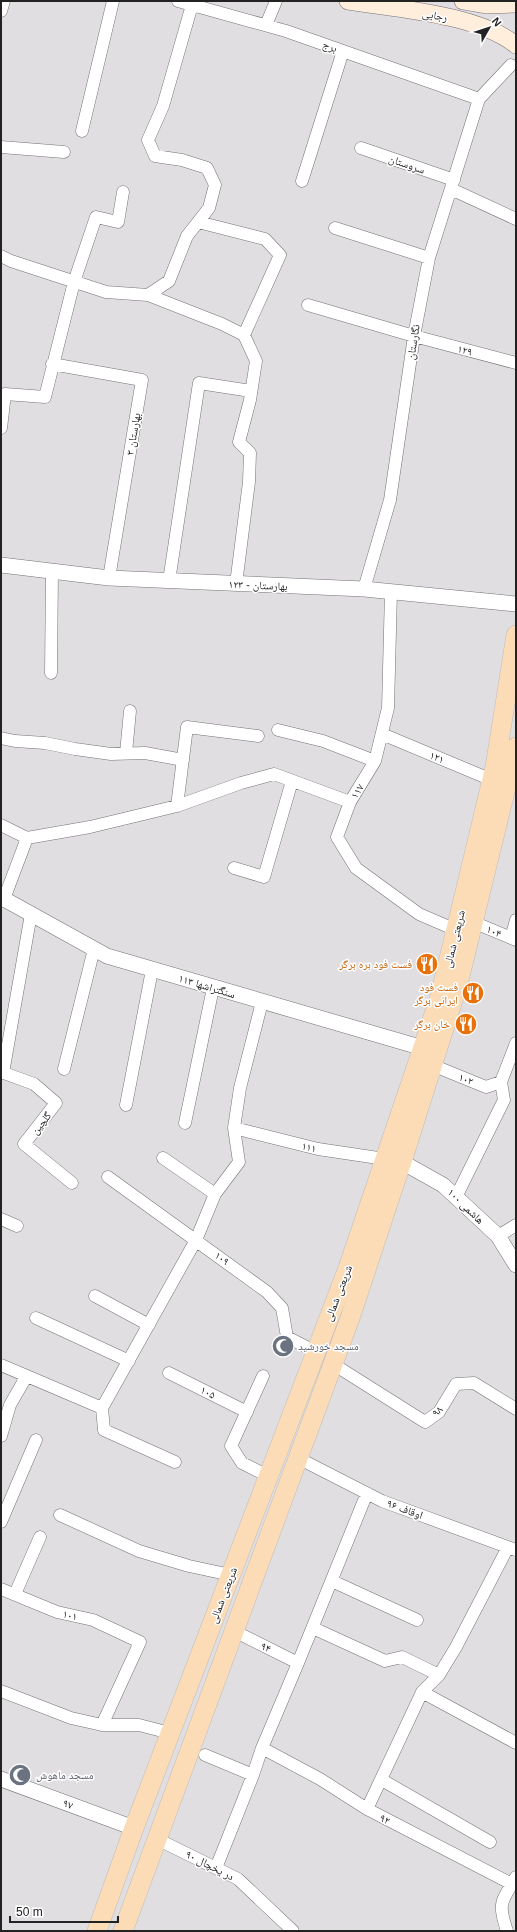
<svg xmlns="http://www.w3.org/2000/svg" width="517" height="1932" font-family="Helvetica,'Noto Naskh Arabic',sans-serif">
	<rect width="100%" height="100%" fill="#e1dee2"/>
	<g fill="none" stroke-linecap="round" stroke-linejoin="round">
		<g stroke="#757276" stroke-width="13">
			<path id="minor" d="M178,1l108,30 193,68
				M1,11l3,-10
				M266,25l10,-24
				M82,131l31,-130
				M1,147l63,5
				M361,148l93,32
				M302,181l41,-130
				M451,189l65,30
				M198,222l67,17 15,16 -36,80
				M335,228l94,30
				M1,256l10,5 95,31 42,3 21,-14 18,-45 22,-28 6,-23 -8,-17 -25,-8 -27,-4 -7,-16 15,-34 29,-101
				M148,295l74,29 22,11 12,26 -6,39 -11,42 11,11 -1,29 -13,102
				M308,305l106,31 102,27
				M52,364l90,16 -33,198
				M1,428l4,-34 40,3 29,-115 22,-65 22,5 5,-30
				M169,581l30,-198 52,8
				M364,589l26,-89 24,-164 15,-78 50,-159 32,-34
				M391,592l-3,116 -13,53 -25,41 -13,35 19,31 63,46 37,16
				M51,673l1,-102
				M278,730l45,11 52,20
				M382,734l110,46
				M1,738l14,3 30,2 30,6 36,5 34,-1 38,7
				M126,753l4,-42
				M177,806l10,-79 71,9
				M1,825l26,13 63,-11 87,-21 64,-23 33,-9 76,28
				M234,868l30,9 28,-96
				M4,899l23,-61
				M473,922l43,18
				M511,938l5,-18
				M432,1065l54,22 15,-5
				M64,1069l30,-120
				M1,1072l33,12 22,19 -32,41 48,39
				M3,1073l28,-159
				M126,1105l26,-135
				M185,1123l28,-135
				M234,1128l84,21 67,10
				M163,1158l52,36
				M108,1177l159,115 15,16 5,29 29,15
				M456,1197l48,-97 -3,-18 15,-39
				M1,1219l16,7
				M498,1236l18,-11
				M95,1296l54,29
				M36,1318l93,43
				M333,1364l92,58 14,-10 17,-28 18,-1 42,26
				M1,1365l101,43
				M169,1373l78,39
				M263,1376l-32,70 11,17 26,13
				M1,1436l9,-31 16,-28
				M298,1458l84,43 134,49
				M175,1462l-71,-32 -2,-22 94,-168 19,-46 24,-32 -5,-34 6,-40 22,-86
				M60,1515l79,36 50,15 42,9
				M1,1522l35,-82
				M332,1581l85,39
				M1,1589l56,23 36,8 47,22 -38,83
				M15,1594l25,-57
				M313,1628l72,33 17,-4 37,18
				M234,1631l64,32
				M1,1691l70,27 31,7h37l31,8
				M422,1692l94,51
				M262,1748l58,31 47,30 145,75
				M205,1755l48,20
				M382,1780l108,62
				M367,1809l55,-117 17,-17 17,-28 52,-100
				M157,1839l81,40 55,52
				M216,1868l37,-93 9,-27 36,-85 69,-170
				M507,1931c-10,-30 -5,-29 9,-54"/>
		</g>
		<g stroke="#757276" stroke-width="16">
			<path id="tertiary" d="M1,565l108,13 255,11 152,15
				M1,900l3,-1 103,57 316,92
				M402,1162l41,23 55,51 18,29
				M1,1779l133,49"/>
		</g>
		<g stroke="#757276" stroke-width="18">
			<path id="secondary" d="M348,1c49,8 129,13 168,44
				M463,1l23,4 30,-1"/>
		</g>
		<g stroke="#bdbdbd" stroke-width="20">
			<path id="primary" d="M97,1931l37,-103 214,-560 91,-268 56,-233 21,-132
				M123,1931l227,-613 55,-166 53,-168 58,-237"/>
		</g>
		<use href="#minor" stroke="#fff" stroke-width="12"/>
		<use href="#tertiary" stroke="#fff" stroke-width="15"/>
		<use href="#secondary" stroke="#feeedb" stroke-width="17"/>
		<use href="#primary" stroke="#fcdcb6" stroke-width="19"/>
	</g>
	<defs>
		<g id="restaurant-disc" transform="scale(1.15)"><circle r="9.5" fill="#e8710a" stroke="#fff"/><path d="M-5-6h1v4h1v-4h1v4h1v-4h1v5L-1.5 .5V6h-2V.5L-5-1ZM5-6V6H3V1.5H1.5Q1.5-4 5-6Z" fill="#fff"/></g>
		<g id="mosque-disc" transform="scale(1.15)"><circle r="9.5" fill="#6b7280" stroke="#fff"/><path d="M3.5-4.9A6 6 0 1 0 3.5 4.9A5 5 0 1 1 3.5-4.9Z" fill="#fff"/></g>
	</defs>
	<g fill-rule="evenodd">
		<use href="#restaurant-disc" x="427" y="964"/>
		<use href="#restaurant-disc" x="473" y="993"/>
		<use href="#restaurant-disc" x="466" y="1024"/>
		<use href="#mosque-disc" x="283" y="1346"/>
		<use href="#mosque-disc" x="20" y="1775"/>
	</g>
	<g text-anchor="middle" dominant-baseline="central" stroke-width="3" stroke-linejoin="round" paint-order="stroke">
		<g font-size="11" fill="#232223" stroke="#fff">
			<text transform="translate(435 15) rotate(10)">رجایی</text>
			<text transform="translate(330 46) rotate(19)">برج</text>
			<text transform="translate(407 164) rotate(19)">سروستان</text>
			<text transform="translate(413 342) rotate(-81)">نگارستان</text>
			<text transform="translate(465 350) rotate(15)">۱۲۹</text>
			<text transform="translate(133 434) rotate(-81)">بهارستان ۳</text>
			<text transform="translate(258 585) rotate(2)">بهارستان - ۱۲۳</text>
			<text transform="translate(437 757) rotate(22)">۱۲۱</text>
			<text transform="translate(357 791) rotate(-59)">۱۱۷</text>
			<text transform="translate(494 931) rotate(23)">۱۰۴</text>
			<text transform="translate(454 939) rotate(-76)">شریعتی شمالی</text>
			<text transform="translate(207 986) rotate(17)">سنگتراشها ۱۱۳</text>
			<text transform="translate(466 1079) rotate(21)">۱۰۲</text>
			<text transform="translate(41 1123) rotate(-51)">گلچین</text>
			<text transform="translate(309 1147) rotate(13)">۱۱۱</text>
			<text transform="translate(466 1206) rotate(44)">هاشمی ۱۰۰</text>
			<text transform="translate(222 1258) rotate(36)">۱۰۹</text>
			<text transform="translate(338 1293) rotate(-69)">شریعتی شمالی</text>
			<text transform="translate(208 1392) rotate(27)">۱۰۵</text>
			<text transform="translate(437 1411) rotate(-46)">۹۸</text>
			<text transform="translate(405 1509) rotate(20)">اوقاف ۹۶</text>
			<text transform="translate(223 1595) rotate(-69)">شریعتی شمالی</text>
			<text transform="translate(70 1615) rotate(13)">۱۰۱</text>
			<text transform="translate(266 1647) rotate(26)">۹۴</text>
			<text transform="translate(68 1804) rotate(20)">۹۷</text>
			<text transform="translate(385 1819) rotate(27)">۹۲</text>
			<text transform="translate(210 1865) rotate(27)">در یخچال ۹۰</text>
		</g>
		<g font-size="11" fill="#c56008" stroke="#fff" text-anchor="end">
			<text x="412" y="964">فست فود بره برگر</text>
			<text x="458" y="987">فست فود<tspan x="458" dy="13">ایرانی برگر</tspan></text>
			<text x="450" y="1024">خان برگر</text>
		</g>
		<g font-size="11" fill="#5b616d" stroke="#fff" text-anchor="start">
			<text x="298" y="1346">مسجد خورشید</text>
			<text x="36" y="1775">مسجد ماهوش</text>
		</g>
	</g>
	<rect width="517" height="1932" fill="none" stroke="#232223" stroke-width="4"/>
	<g transform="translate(489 28) rotate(51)" stroke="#ffffff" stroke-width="3" paint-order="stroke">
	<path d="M0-3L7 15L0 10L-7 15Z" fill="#232223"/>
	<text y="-6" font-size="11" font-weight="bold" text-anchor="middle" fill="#232223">N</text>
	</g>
	<path d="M10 1916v6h108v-6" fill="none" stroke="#232223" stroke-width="2"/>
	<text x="16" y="1916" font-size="12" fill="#232223" stroke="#ffffff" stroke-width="3" paint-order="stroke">50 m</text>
</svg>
